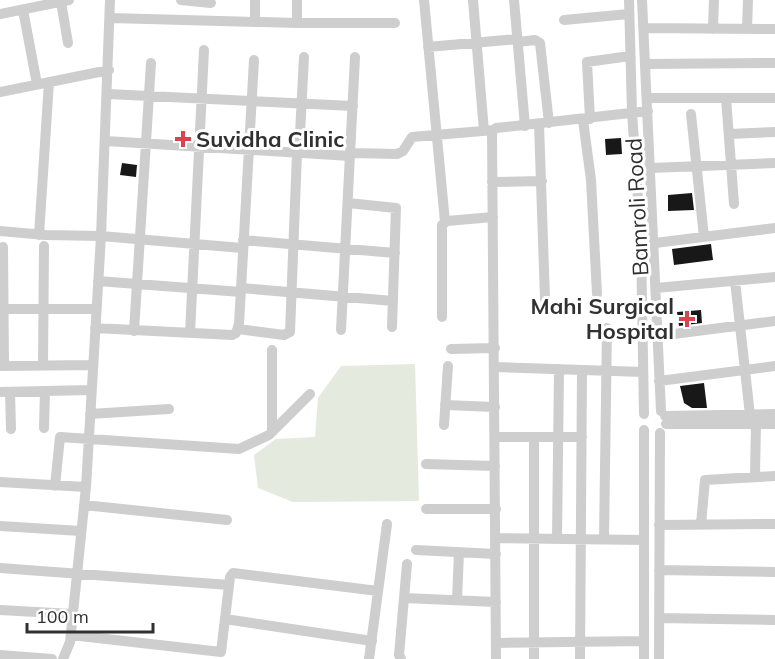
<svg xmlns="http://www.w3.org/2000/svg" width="775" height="659" font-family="Mulish,sans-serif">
	<rect width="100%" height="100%" fill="#fff"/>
	<path fill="#e4eade" d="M415,364l4,137 -126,1 -35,-14 -4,-33 22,-16 39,-2 3,-39 23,-32z"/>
	<path fill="#181818" d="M621,138l1,16 -16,1 -1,-16z
		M122,163l15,2 -1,12 -16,-2z
		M692,193l2,17 -26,1v-16z
		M711,244l2,16 -39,5 -2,-16z
		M701,310l1,13 -23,3 -2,-14z
		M704,383l3,25h-15l-8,-5 -4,-17z"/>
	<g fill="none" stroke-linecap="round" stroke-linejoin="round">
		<path stroke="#cecece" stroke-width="10" d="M181,0l30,3
			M255,0v22
			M297,0v23
			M424,0l21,222
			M473,0l11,131
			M514,0l11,126
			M629,0l3,112 9,133 3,169
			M642,0l19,411
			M61,2l7,41
			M23,10l14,74
			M0,14l69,-14
			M111,18l186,5h98
			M564,20l65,-6
			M644,28l131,1
			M713,29l1,-29
			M747,29l1,-29
			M518,42l17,-2 5,3 9,80
			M428,47l89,-8
			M646,64l129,-1
			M0,92l109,-22
			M108,94l245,12
			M647,98h128
			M726,98l8,106
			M691,114l13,123
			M590,119l-3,-57 43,-6
			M583,120l8,60 6,114
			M539,124l6,175
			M729,134l46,-2
			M106,141l244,15
			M299,153l5,-96
			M350,153l47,1 6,-3 9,-14 82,-7
			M651,168l124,-5
			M492,182l50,-1
			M348,203l48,5 -4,119
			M0,231l45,4 56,1 141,12
			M39,235l10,-153
			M243,240l152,13
			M655,243l120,-15
			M3,247l1,119
			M98,281l143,11
			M735,281l15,134
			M241,288l152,13
			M656,288l119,-11
			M0,309h96
			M442,317v-92l5,-4 46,-4
			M95,328l137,7 4,-2 3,-9 15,-264
			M238,329l46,6 6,-3 7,-179
			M341,330l14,-273
			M134,331l17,-268
			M190,333l14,-283
			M658,336l117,-15
			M451,349l44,-1
			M272,350v82
			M0,366l93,-1
			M43,366l1,-120
			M495,367l148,5
			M659,381l116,-15
			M0,392l91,-2
			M10,392l1,37
			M445,405l50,2
			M90,414l79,-5
			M665,416l110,-2
			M666,424h109
			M444,425l4,-59
			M44,428l1,-37
			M495,437h87
			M426,464l69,2
			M755,476l1,-53
			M0,482l86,5
			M55,486l5,-49 179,12 30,-14 41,-41
			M84,505l143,15
			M426,509h70
			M701,524l4,-44 70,-4
			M659,525l116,-1
			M0,526l81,5
			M496,538l148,2
			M557,538l2,-169
			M604,539l3,-211
			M416,550l80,4
			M0,568l229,17
			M659,570l116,2
			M404,598l92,4
			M457,600l2,-48
			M0,610l72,4
			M659,618l116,2
			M225,619l147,22
			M71,635l150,17 9,-75 3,-4 145,18
			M496,643l148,-2
			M0,655l52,4
			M63,659l7,-17 16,-155 15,-251 9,-236
			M369,659l18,-135
			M401,659l-2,-4 8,-91
			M496,659l-4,-527 4,-4 152,-17
			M534,659v-222
			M580,659l2,-288
			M644,659v-229
			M659,659l1,-226"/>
	</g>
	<g fill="#d7454f" stroke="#fff" stroke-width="2">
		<path d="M180 130h6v6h6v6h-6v6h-6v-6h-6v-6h6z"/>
		<path d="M684 310h6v6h6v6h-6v6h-6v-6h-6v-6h6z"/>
	</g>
	<g text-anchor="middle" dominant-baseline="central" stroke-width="6" stroke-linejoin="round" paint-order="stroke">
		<g font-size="22" font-weight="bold" fill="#313131" stroke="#fff" text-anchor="start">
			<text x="196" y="139">Suvidha Clinic</text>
			<text x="674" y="306" text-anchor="end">Mahi Surgical<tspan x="674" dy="25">Hospital</tspan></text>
		</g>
		<g font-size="22" fill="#313131" stroke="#fff">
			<text transform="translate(637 207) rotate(-93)">Bamroli Road</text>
		</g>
	</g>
	<path d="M27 623v9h126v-9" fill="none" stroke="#313131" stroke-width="3"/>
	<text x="36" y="623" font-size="18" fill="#313131" stroke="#ffffff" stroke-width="4.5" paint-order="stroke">100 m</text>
</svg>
